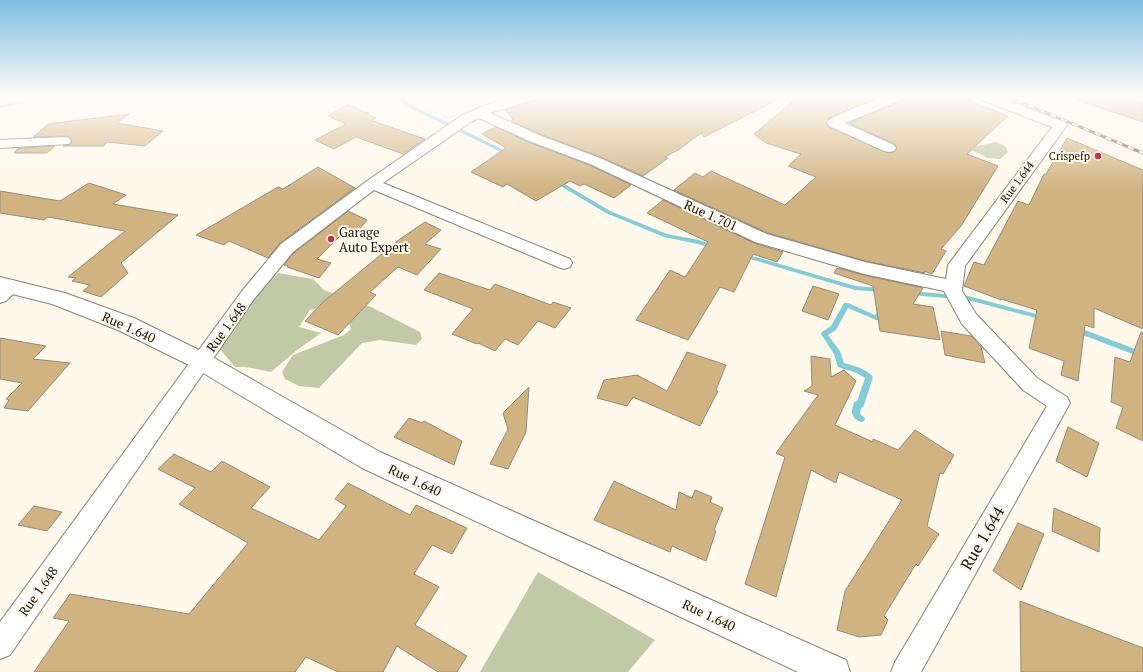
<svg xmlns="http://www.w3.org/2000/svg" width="1143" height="672" font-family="'PT Serif',serif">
	<rect width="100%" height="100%" fill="#fff8eb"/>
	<path fill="#c1c9a7" d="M996,142c6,2 10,3 12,10l-8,7 -13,-1 -19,-10z
		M278,273l35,6 11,11 47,17 49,25 2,7 -6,6 -36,-5 -18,3 -43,45 -20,-2 -14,-7 -3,-7 11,-17 51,-20 7,-6 -3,-10 -24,-12 -14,3 -11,17 22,6 -24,17 -26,22 -25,-5h-11l-16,-19 30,-48z
		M538,572l117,68 -27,32h-148z"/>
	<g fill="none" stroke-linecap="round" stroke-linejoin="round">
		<path fill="#83ccd7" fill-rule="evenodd" d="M45,96h9l-54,12v-2z
			M396,96h5l9,8 102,50 -3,2 -2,-1 -101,-49z
			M556,179l54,32 57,23 32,6 18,6 1,1 -3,2 -17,-5 -34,-7 -58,-24 -52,-31 -1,-1z
			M742,253l113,33 28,2 3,2 -3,2 -28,-2 -115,-34 -1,-1 1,-1z
			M909,291l59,5 76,20 3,2 -3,2 -76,-20 -57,-5 -3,-2z
			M844,303h4l27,12 6,-7h2l3,2 -8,10h-2l-28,-12 -12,22 -8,5 12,16 4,12c10,3 22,5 29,14l-9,28 -1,2 -2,1 -1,6 4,3 1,2 -1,2 -3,1c-11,-4 -10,-10 -7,-20l3,-1 8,-23 -8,-5 -19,-6 -4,-13 -13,-20 1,-2 9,-6z
			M1077,327l66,25v6l-68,-26 -1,-2 1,-2z"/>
	</g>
	<path fill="#d0b381" stroke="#948b7d" d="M539,96h246l-81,41 -3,-4 -21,16 -15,8 3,1 -25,18 -42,-19 -61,-23 -29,-13 2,-2 -8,-9 31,-10z
		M799,96h84l-34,13 -21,10 -2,5 2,3 61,26 5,-1 3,-3 -2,-5 -46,-21 56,-23 2,-4h51l50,20 -41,38 31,12 -37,60 -20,23 5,2 -14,23 -8,-3 1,2 -60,-12 -97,-28 -94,-43 21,-17 8,4 8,-6 74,34 31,-28 -28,-11 13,-12 -35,-11 -12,-9z
		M1075,96h44l24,7v19l-69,-23z
		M348,104l18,9 2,-1 2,3 6,3 -4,2 1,1 52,18 -22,15 -47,-17 -22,12 -19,-9 31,-16 -18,-8z
		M129,114l-12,9 46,8 -18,15 -38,-4 -3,4h-41l7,-1 2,-3 -2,-5 -6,-1 -31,1 15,-13z
		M496,127l32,15 61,23 42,20 -17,13 -30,-14 -4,2 -10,-5 -34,20 -29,-17 -4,3 -32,-15 35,-24 -24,-14z
		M1067,138l76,32v159l-49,-21v20l-9,-3 -7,56 -17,-6 3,-14 -35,-13 8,-38 -36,-11v1l-37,-14 10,-24 10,3 34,-64 11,4 15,-31h2z
		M55,146l-8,7h-33l5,-5z
		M318,167l37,21 -75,55 -12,15 -39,-17 -5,4 -28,-10 82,-48 5,2z
		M89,183l37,12 -13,9 65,11 -57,48 7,10 -27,24 -18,-6 7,-6 -18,-4 4,-3 -8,-1 57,-46 -77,-14 -4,3 -44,-7v-22l60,10z
		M663,200l91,43 29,9 -6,10 -24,-8 -19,38 -14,-5 -32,53 -52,-20 34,-50 15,7 23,-35 -61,-29z
		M348,211l19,9 -12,15 -11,-3 -27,27 14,4 -12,15 -32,-11 1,-1 -4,-1 10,-12z
		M425,222l16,8 -16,14 16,5 -24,26 -19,-8 -28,25 6,3 -38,40 -33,-14 18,-19 77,-63z
		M837,268l27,7 59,13 -10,16 20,3 7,33 -60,-9 -7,-45 -39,-13z
		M439,273l51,17 5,-6 56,21 2,-3 18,6 -16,20 -17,-7 -20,24 -13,-6 -10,12 -17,-8 -1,1 -25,-10 21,-25 -49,-19z
		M813,286l26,8 -11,26 -26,-9z
		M941,331l30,5 10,11 4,16 -40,-8z
		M1141,332h2v109l-27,-13 7,-21 -12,-5 4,-45 15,5z
		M0,338l46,8 -13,13 37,4 -42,48 -24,-3 5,-8 -3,-1 16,-16 -22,-4z
		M687,352l39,13 -10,25 2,1 -18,35 -67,-29 -6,9 -30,-8 7,-18 33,-5 30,16z
		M811,356l19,3 1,18 13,-7 12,11 -21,44 38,17v-3l25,11 17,-20 39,25 -11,19 -3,-1 -13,53 12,8 -21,32 -2,-2 -32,52 4,4 -7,15 -22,2 -22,-7 8,-39 57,-91 -63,-28 -3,11 -25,-13 -35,127 -31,-13 40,-127 -9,-4 42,-58 -14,-4 8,-5z
		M529,387l-3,45 -18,37 -18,-5 18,-35 -5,-16z
		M409,418l13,5 2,-2 38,20 -8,24 -60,-28z
		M1068,427l31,16 -12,34 -31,-16z
		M174,454l37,18 11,-11 48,26 -19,21 68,32 27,-34 -11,-7 13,-16 62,32 6,-10 51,23 -15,26 -20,-9 -18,29 25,13 -24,38 52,31 -10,16h-19l-41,-26 -14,26h-45l-32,-15 -11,15h-261l35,-51 -16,-3 17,-24 119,20 59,-71 -69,-39 16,-16 -37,-19z
		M614,481l62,29 3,-18 13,6 3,-8 17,7 -2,5 13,6 -9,22 2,1 -10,30 -34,-15 -2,6 -76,-32z
		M34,506l28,6 -15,19 -29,-6z
		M1054,508l46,20 -1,24 -47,-21z
		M1018,523l26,11 -23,56 -28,-19z
		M1020,601l123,47v24h-122z"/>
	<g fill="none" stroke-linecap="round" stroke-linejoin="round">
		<g stroke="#8a8273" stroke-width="2">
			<path id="minor" d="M518,96h20l-2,3 -46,14 49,22 61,23 167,76 98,28 81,17 2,-14 3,-4 101,-134 -73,-28 -2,-3h18l70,26 2,3 -2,3 -100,138 -3,25 14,23 61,64 30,19 3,6 -149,269h-30l4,-10 152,-256 -24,-16 -61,-66 -18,-33 -80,-17 -109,-32 -165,-78 -61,-23 -50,-23 -8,4 -88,61 187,76 2,4 -2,4 -6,2 -6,-2 -184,-77 -81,62 -39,47 -244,356 -10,4v-37l242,-331 39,-47 86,-63 94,-65 24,-11z
				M888,96h18l-2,3 -59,24 49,22 2,3 -2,3 -5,1 -5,-1 -55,-25 -2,-3 2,-3 21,-10z
				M64,137l5,1 2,3 -2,3 -69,4v-8z
				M12,280l6,2 3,4 -15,15 -6,2v-16l6,-5z"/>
		</g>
		<g stroke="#8a8273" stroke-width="2">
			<path id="tertiary" d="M0,277l65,16 69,25 75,37 171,97 466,208 4,12h-52l-436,-204 -169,-101 -75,-37 -66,-26 -52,-13z"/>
		</g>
		<use href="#minor" fill="#fff" fill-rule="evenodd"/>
		<use href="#tertiary" fill="#fff" fill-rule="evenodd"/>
		<g stroke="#6e6a61" stroke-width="3">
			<path id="rail" d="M1006,96l137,57"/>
		</g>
		<use href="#rail" stroke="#fff8eb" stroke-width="2" stroke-dasharray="6" stroke-linecap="butt"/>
	</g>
	<linearGradient id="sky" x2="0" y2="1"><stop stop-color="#7fbee1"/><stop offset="0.51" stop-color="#fffcf6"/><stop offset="1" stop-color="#fffcf6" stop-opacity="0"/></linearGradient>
	<rect width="1143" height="190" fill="url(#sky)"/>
	<g fill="#c1304a" stroke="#fff8eb" stroke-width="1.5">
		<circle cx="1098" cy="156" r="4"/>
		<circle cx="331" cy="239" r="4"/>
	</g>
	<g text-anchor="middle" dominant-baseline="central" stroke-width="4" stroke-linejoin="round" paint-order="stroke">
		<g font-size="11" fill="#16130d" stroke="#fff8eb" text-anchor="end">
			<text x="1090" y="156">Crispefp</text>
		</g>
		<g font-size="11" fill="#16130d" stroke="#fff8eb">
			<text transform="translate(1017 182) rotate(-54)">Rue 1.644</text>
		</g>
		<g font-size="13" fill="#16130d" stroke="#fff8eb">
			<text transform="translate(711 215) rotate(24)">Rue 1.701</text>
			<text transform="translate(129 327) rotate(24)">Rue 1.640</text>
			<text transform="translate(226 327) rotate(-54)">Rue 1.648</text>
			<text transform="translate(415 480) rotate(25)">Rue 1.640</text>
			<text transform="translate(38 591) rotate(-55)">Rue 1.648</text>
			<text transform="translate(709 615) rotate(25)">Rue 1.640</text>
		</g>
		<g font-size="13" fill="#16130d" stroke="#fff8eb" text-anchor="start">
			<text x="339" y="232">Garage<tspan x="339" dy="15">Auto Expert</tspan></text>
		</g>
		<g font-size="16" fill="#16130d" stroke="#fff8eb">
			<text transform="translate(982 538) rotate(-60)">Rue 1.644</text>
		</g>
	</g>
</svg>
